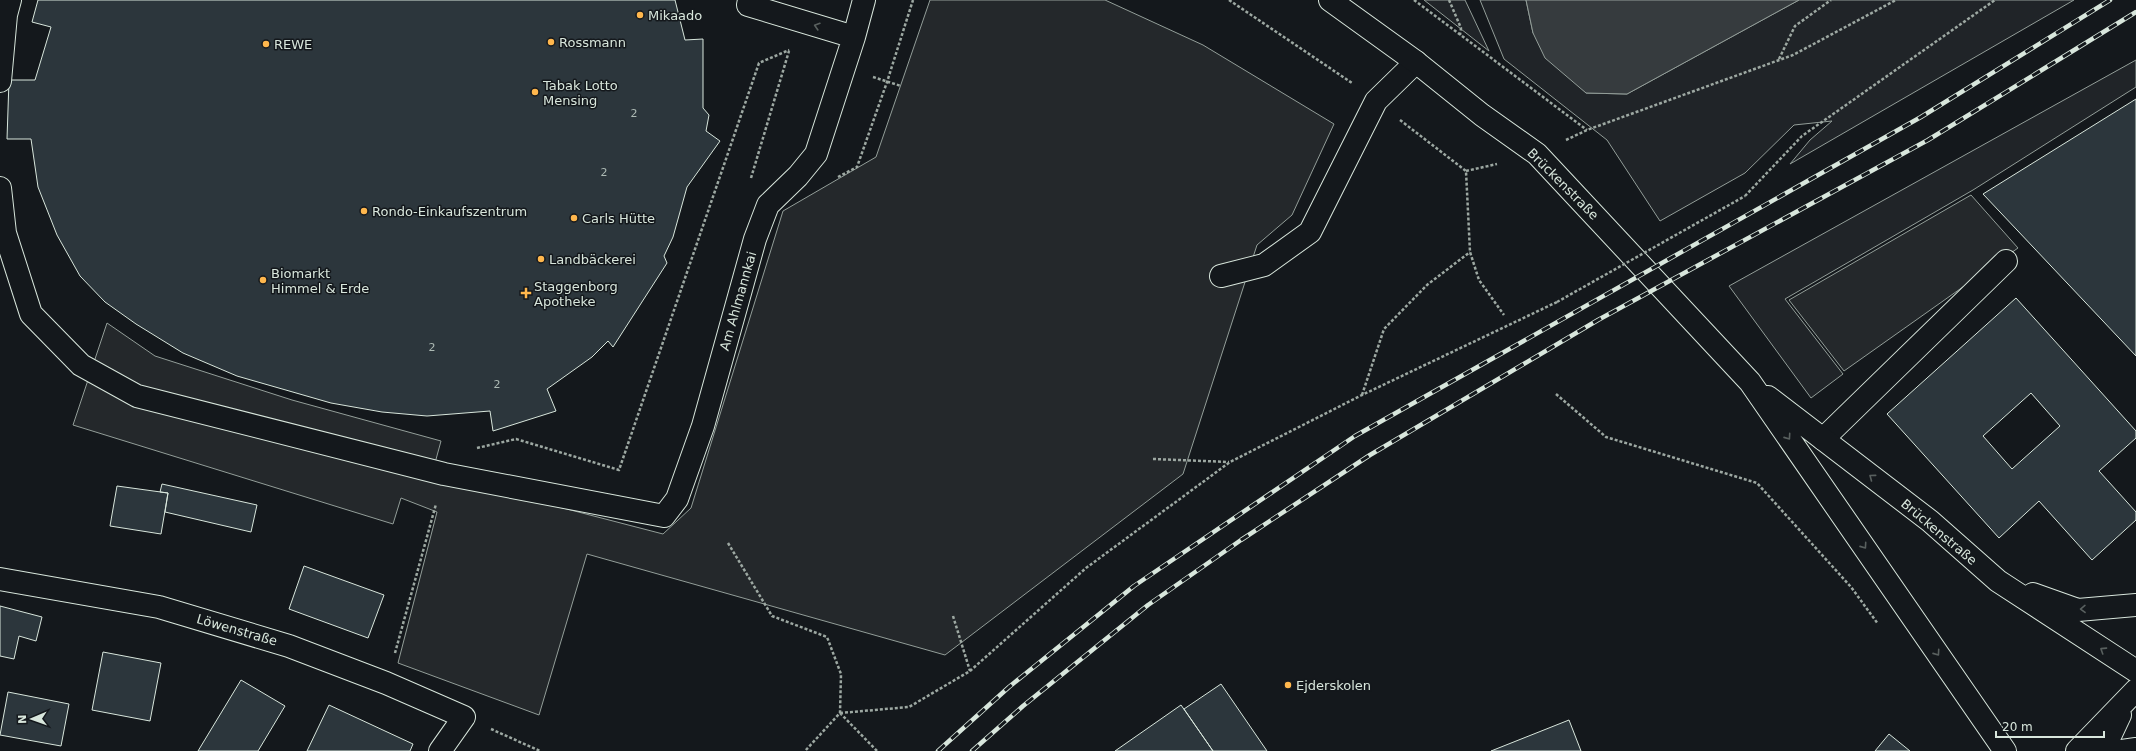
<svg xmlns="http://www.w3.org/2000/svg" width="2136" height="751" font-family="'DejaVu Sans',sans-serif">
	<rect width="100%" height="100%" fill="#14181c"/>
	<path fill="#202428" stroke="#939e99" d="M1424,0h41l24,51z
		M1480,0h46l7,33 53,60 41,1 172,-94h275l-284,164 20,-24 22,-19 -38,4 -49,48 -85,48 -53,-81 -103,-81z
		M2136,60v27l-163,103 -188,109 58,75 -32,24 -82,-112z"/>
	<path fill="#24282b" stroke="#939e99" d="M930,0h175l98,45 131,79 -42,91 -35,30 -74,229 -238,181 -358,-101 -48,161 -141,-52 39,-151 -36,-14 -8,26 -320,-99 34,-102 48,33 137,44 149,41 -9,33 231,60 28,-26 92,-297 93,-54z
		M1971,195l47,53 -174,123 -55,-71z"/>
	<path fill="#363b3e" stroke="#939e99" d="M1526,0h273l-172,94 -41,-1 -41,-35 -12,-25z"/>
	<path fill="#2c363c" stroke="#d8e6dc" fill-rule="evenodd" d="M38,0h637l10,40 18,-1v69l6,7 -3,16 14,10 -33,46 -14,50 -9,19 3,7 -54,84 -5,-6 -16,16 -45,32 9,22 -63,20 -3,-20 -63,5 -45,-4 -51,-9 -94,-27 -54,-23 -47,-29 -31,-22 -25,-26 -23,-41 -19,-48 -7,-48h-24l2,-59h26l16,-53 -19,-5z
		M2136,99v257l-153,-162z
		M2016,298l120,133v7l-37,33 37,41v8l-44,40 -53,-59 -40,37 -112,-124zM2031,393l29,33 -48,43 -29,-33z
		M162,484l95,21 -6,27 -86,-20 3,-19 -8,-1z
		M117,486l51,7 -7,41 -51,-8z
		M304,566l80,29 -16,43 -79,-29z
		M0,606l42,11 -6,24 -17,-5 -5,23 -14,-3z
		M103,652l58,11 -11,58 -58,-11z
		M241,680l44,26 -27,45h-60z
		M1221,684l46,67h-54l-29,-42z
		M8,692l61,12 -8,42 -61,-11z
		M329,705l84,39 -3,7h-103z
		M1181,705l32,46h-98z
		M1569,720l12,31h-90z
		M1889,734l21,17h-35z"/>
	<g fill="none" stroke-linecap="round" stroke-linejoin="round">
		<g stroke="#d8e6dc" stroke-width="24">
			<path id="minor" d="M749,0l-1,5 106,32
				M0,81l6,-66 4,-15
				M0,188l5,45 26,81 50,51 56,31 307,78 220,42 13,-17 26,-73 52,-187 13,-34 30,-29 18,-22 38,-117 10,-37
				M1221,276l43,-11 46,-33 66,-131 40,-39
				M1823,439l183,-178
				M0,579l159,28 130,39 97,37 78,34 -24,34"/>
		</g>
		<g stroke="#d8e6dc" stroke-width="24">
			<path id="major" d="M1330,0l86,62 66,53 55,39 213,228 255,369
				M1768,397l162,124 68,60 138,90
				M2033,594l45,16 58,-5
				M2077,751l59,-61
				M2103,751l17,-36
				M2122,751l14,-2"/>
		</g>
		<path stroke="#9da8a2" stroke-width="2.5" stroke-dasharray="3 2" stroke-linecap="butt" d="M1229,0l123,83
			M1414,0l173,130
			M1449,0l12,28 -1,7
			M1779,59l16,-33 36,-26
			M873,77l28,9
			M1400,120l66,51 4,81 9,28 25,35
			M1566,140l21,-10 206,-75 103,-55
			M1466,171l31,-7
			M838,177l19,-10 30,-85 26,-82
			M751,178l38,-127h2
			M1745,196l57,-60 193,-136
			M1556,394l50,43 151,46 94,104 27,37
			M1362,395l22,-66 43,-44 43,-33
			M477,448l39,-9 103,31 140,-407 30,-13
			M1153,459l76,3
			M728,543l44,73 55,21 14,37 -1,39 -35,38
			M953,616l17,55
			M395,653l41,-149
			M840,713l69,-6 61,-36 116,-103 144,-106 132,-67 195,-93
			M840,713l37,38
			M491,729l49,22"/>
		<use href="#minor" stroke="#14181c" stroke-width="22"/>
		<use href="#major" stroke="#14181c" stroke-width="22"/>
		<g stroke="#d8e6dc" stroke-width="4.5">
			<path id="rail" d="M938,751l71,-64 125,-101 221,-150 566,-319 189,-117
				M972,751l51,-45 125,-101 93,-65 129,-85 228,-135 330,-180 208,-128"/>
		</g>
		<use href="#rail" stroke="#14181c" stroke-width="3" stroke-dasharray="9" stroke-linecap="butt"/>
		<path stroke="#9da8a2" stroke-width="2.5" stroke-dasharray="3 2" stroke-linecap="butt" d="M1557,302l188,-106"/>
	</g>
	<defs><path id="oneway-chevron" d="M-2-3.5L2.5 0L-2 3.5" fill="none" stroke-width="1.6" stroke-linecap="round" stroke-linejoin="round"/></defs>
	<g stroke="#59605f">
		<use href="#oneway-chevron" transform="translate(817 26) rotate(-163)"/>
		<use href="#oneway-chevron" transform="translate(1788 437) rotate(55)"/>
		<use href="#oneway-chevron" transform="translate(1872 477) rotate(-143)"/>
		<use href="#oneway-chevron" transform="translate(1864 546) rotate(55)"/>
		<use href="#oneway-chevron" transform="translate(2083 609) rotate(179)"/>
		<use href="#oneway-chevron" transform="translate(2103 650) rotate(-147)"/>
		<use href="#oneway-chevron" transform="translate(1937 653) rotate(55)"/>
	</g>
	<g fill="#ffb74d" stroke="#14181c" stroke-width="1.5">
		<circle cx="640" cy="15" r="4"/>
		<circle cx="551" cy="42" r="4"/>
		<circle cx="266" cy="44" r="4"/>
		<circle cx="535" cy="92" r="4"/>
		<circle cx="364" cy="211" r="4"/>
		<circle cx="574" cy="218" r="4"/>
		<circle cx="541" cy="259" r="4"/>
		<circle cx="263" cy="280" r="4"/>
		<path d="M524 287h4v4h4v4h-4v4h-4v-4h-4v-4h4z"/>
		<circle cx="1288" cy="685" r="4"/>
	</g>
	<g text-anchor="middle" dominant-baseline="central" stroke-width="3" stroke-linejoin="round" paint-order="stroke">
		<g font-size="11" fill="#adbab4">
			<text x="634" y="113">2</text>
			<text x="604" y="172">2</text>
			<text x="432" y="347">2</text>
			<text x="497" y="384">2</text>
		</g>
		<g font-size="13" fill="#d8e6dc" stroke="#14181c" text-anchor="start">
			<text x="648" y="15">Mikaado</text>
			<text x="559" y="42">Rossmann</text>
			<text x="274" y="44">REWE</text>
			<text x="543" y="85">Tabak Lotto<tspan x="543" dy="15">Mensing</tspan></text>
			<text x="372" y="211">Rondo-Einkaufszentrum</text>
			<text x="582" y="218">Carls Hütte</text>
			<text x="549" y="259">Landbäckerei</text>
			<text x="271" y="273">Biomarkt<tspan x="271" dy="15">Himmel &amp; Erde</tspan></text>
			<text x="534" y="286">Staggenborg<tspan x="534" dy="15">Apotheke</tspan></text>
			<text x="1296" y="685">Ejderskolen</text>
		</g>
		<g font-size="13" fill="#d8e6dc" stroke="#14181c">
			<text transform="translate(1563 184) rotate(45)">Brückenstraße</text>
			<text transform="translate(738 301) rotate(-74)">Am Ahlmannkai</text>
			<text transform="translate(1939 532) rotate(40)">Brückenstraße</text>
			<text transform="translate(237 630) rotate(16)">Löwenstraße</text>
		</g>
	</g>
	<g transform="translate(32 719) rotate(268)" stroke="#14181c" stroke-width="3" paint-order="stroke">
	<path d="M0-3L7 15L0 10L-7 15Z" fill="#d8e6dc"/>
	<text y="-6" font-size="11" font-weight="bold" text-anchor="middle" fill="#d8e6dc">N</text>
	</g>
	<path d="M1996 731v6h108v-6" fill="none" stroke="#d8e6dc" stroke-width="2"/>
	<text x="2002" y="731" font-size="12" fill="#d8e6dc" stroke="#14181c" stroke-width="3" paint-order="stroke">20 m</text>
</svg>
